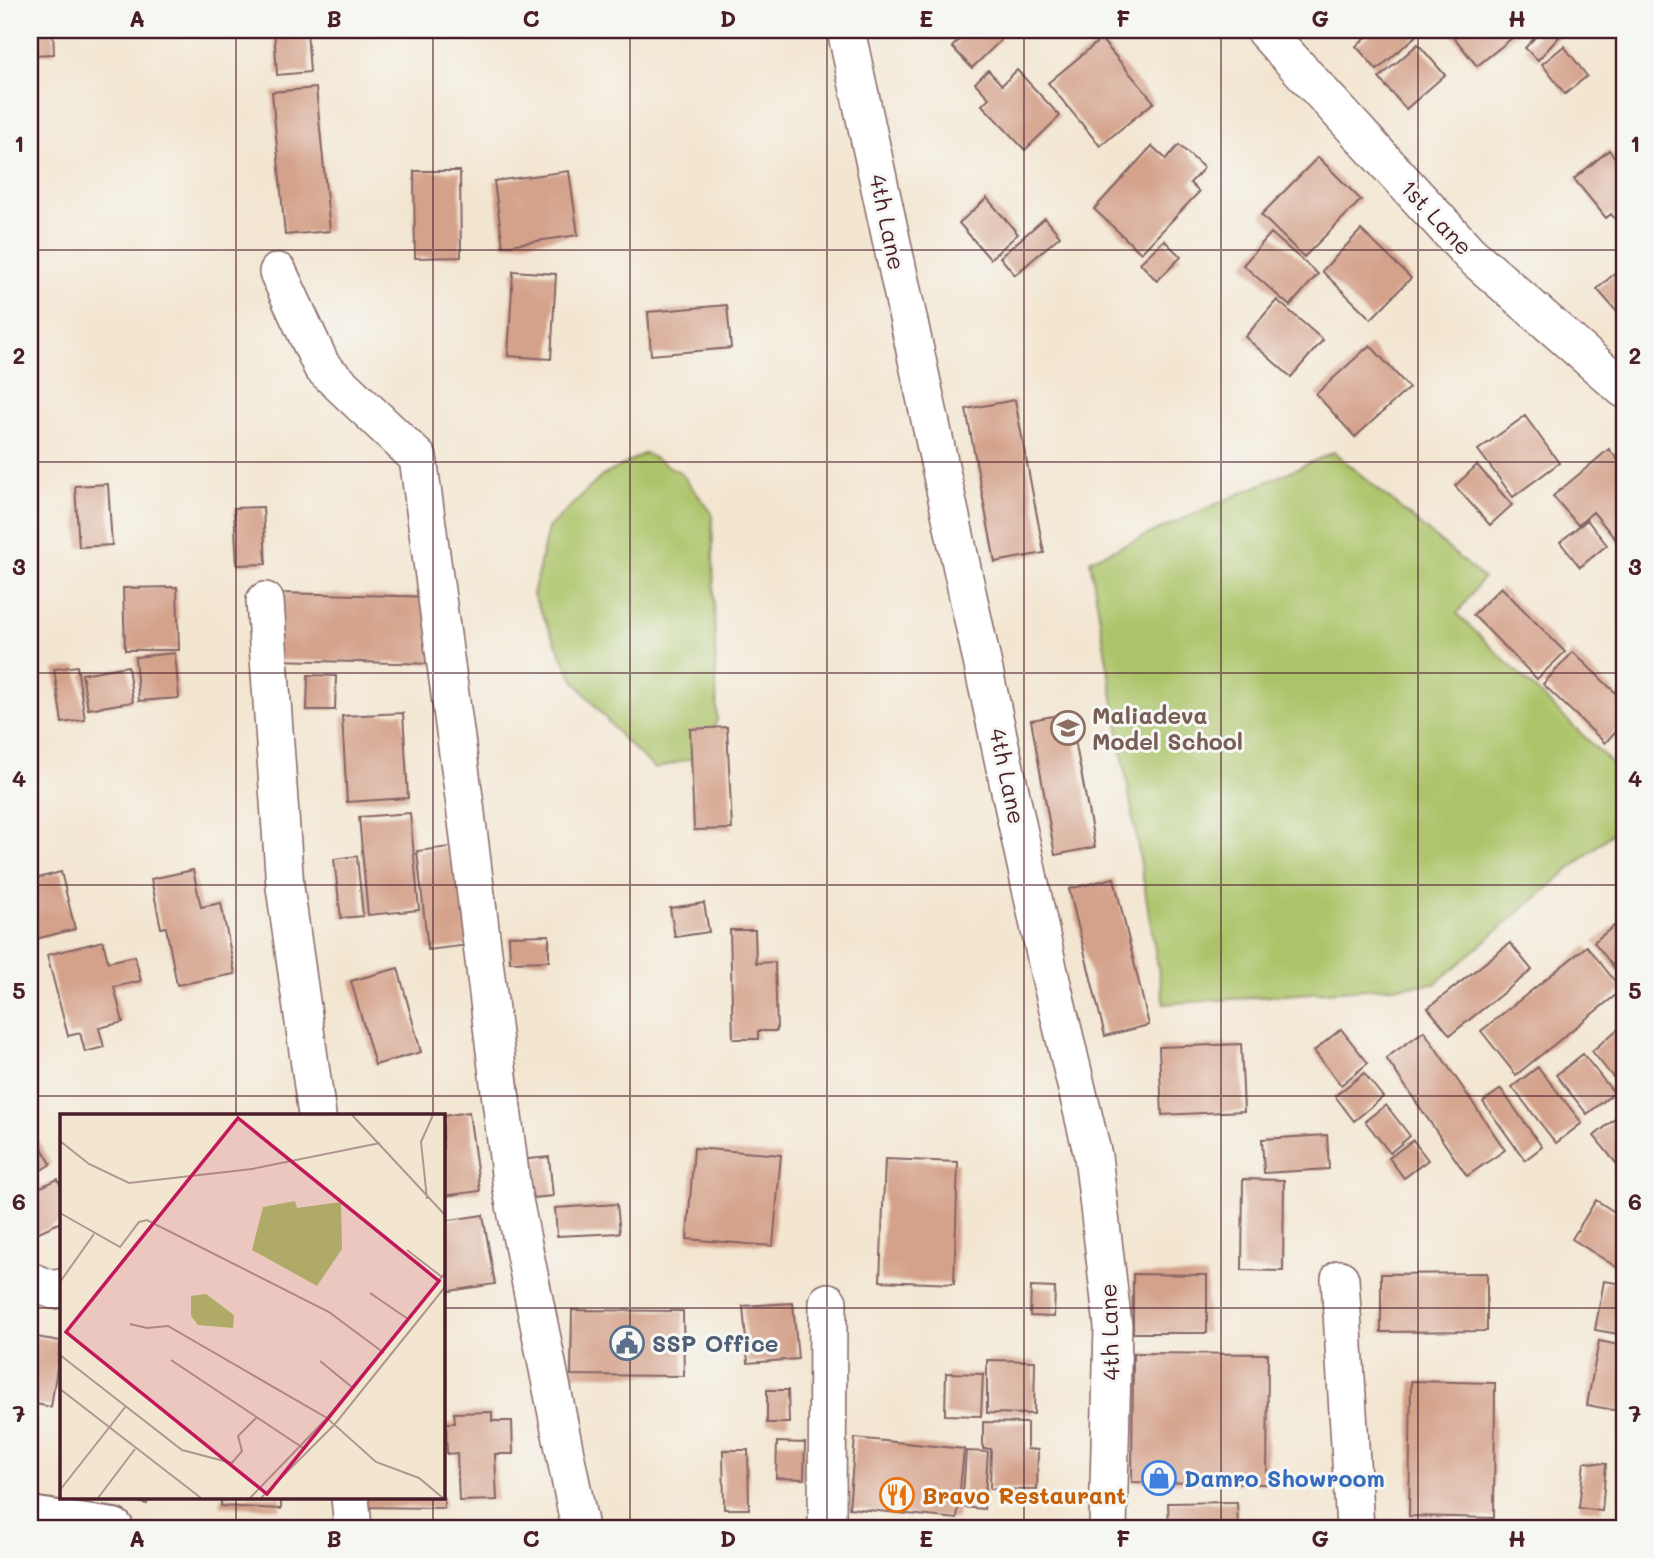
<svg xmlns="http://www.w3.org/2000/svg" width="1654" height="1558" font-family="Mali,sans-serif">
	<rect width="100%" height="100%" fill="#f6f6f2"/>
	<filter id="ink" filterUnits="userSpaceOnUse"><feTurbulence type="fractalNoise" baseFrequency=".0143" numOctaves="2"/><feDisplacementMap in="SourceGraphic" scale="14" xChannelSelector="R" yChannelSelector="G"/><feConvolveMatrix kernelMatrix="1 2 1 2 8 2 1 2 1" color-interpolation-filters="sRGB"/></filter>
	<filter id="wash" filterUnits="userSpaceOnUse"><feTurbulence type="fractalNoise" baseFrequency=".00686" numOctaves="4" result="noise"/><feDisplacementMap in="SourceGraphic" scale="28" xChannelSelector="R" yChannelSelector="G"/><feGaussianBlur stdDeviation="1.57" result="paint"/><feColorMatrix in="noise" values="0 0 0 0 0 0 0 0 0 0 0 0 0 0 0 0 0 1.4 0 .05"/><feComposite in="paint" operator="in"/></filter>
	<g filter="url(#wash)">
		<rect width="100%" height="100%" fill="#f3e6d1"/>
		<path fill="#acc469" stroke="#7b724a" stroke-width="2" d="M1334,452l149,126 -26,36 167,161v48l-189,161 -271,20 -74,-444z
			M645,453l36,20 31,40 5,208 -20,36 -42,12 -33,-31 -49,-59 -40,-84 15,-67 54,-52z"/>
		<g id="blocks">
			<path fill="#d4a18a" d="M30,30h23l1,24 -24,1z
				M274,30h33l3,42 -33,3z
				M969,30h22l10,10 -29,28 -20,-21z
				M1375,30h36l5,6 -39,34 -21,-24z
				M1448,30h74l-45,36z
				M1542,30h11l7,6 -22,24 -13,-12z
				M1101,39l53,63 -54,44 -52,-63z
				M1418,44l27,31 -39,34 -27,-31z
				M1564,46l23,30 -22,18 -23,-30z
				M988,70l14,15 15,-15 43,46 -35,34 -43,-45 7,-7 -14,-15z
				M316,88l14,143 -45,4 -13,-143z
				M1179,145l25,23 -14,15 9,9 -58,61 -47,-44 58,-63 14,13z
				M1609,150l15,19v62l-13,-17 -5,4 -32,-39z
				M1318,157l43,43 -57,57 -43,-42z
				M414,171h46l1,86 -46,1z
				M569,171l9,64 -75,11 -9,-65z
				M987,198l31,36 -28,25 -31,-36z
				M1045,218l15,18 -45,39 -15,-18z
				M1361,230l50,48 -40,41 -49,-48z
				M1271,233l47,41 -28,32 -47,-41z
				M1164,240l17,17 -24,24 -17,-18z
				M1624,265v55l-27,-31z
				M513,271l43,3 -5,85 -43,-3z
				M1277,300l46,40 -32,37 -46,-40z
				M727,305l4,43 -80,7 -3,-43z
				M1370,345l39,43 -54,49 -39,-43z
				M1015,400l29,153 -49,9 -29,-153z
				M1525,416l34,47 -46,34 -35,-47z
				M1609,449l15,19v77l-2,2 -29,-35 -15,13 -25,-29z
				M1477,465l35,40 -22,20 -35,-39z
				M108,484l4,61 -33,2 -4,-61z
				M263,507l3,57 -29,1 -3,-57z
				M1587,520l20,25 -27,22 -20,-25z
				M177,587l2,63h-54l-2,-62z
				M1501,587l64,65 -28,27 -64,-64z
				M279,593l158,4 -2,67 -158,-4z
				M1573,652l51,49v21l-19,21 -62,-59z
				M175,653l4,45 -40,3 -4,-44z
				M77,666l8,54 -23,3 -8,-54z
				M128,666l5,36 -45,7 -6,-35z
				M308,675l28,1 -1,34h-28z
				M403,713l5,85 -61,4 -5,-86z
				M1070,713l25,134 -40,8 -24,-135z
				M727,727l5,102 -38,1 -4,-101z
				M410,813l9,97 -51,5 -9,-98z
				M457,846l12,99 -41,5 -11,-99z
				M357,856l6,60 -22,2 -7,-59z
				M193,870l8,37 20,-4 14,71 -58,11 -11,-58 -5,1 -10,-49z
				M61,872l14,57 -43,11 -2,-9v-51z
				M1114,878l35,147 -44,11 -36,-147z
				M704,903l5,29 -34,5 -5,-29z
				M1624,918v62l-30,-38z
				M730,930h25l1,33 19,-1 2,69h-19v8h-25z
				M549,935v26l-39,1 -1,-26z
				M103,941l5,21 27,-6 6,25 -27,6 9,35 -24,6 5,19 -19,5 -5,-19 -12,3 -21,-81z
				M1510,943l22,27 -82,65 -22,-27z
				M1587,946l35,44 -106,85 -35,-44z
				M398,968l23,84 -46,13 -24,-84z
				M1624,1024v67l-32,-40z
				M1341,1029l27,34 -27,22 -27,-34z
				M1424,1031l81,119 -38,26 -81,-118z
				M1241,1044l3,67 -82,4 -3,-68z
				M1583,1054l31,39 -27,21 -31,-39z
				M1538,1067l44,56 -26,20 -44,-56z
				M1364,1073l19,24 -29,24 -19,-25z
				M1501,1089l41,58 -17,13 -42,-58z
				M1386,1105l24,31 -20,17 -25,-32z
				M469,1112l11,79 -37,5v-80z
				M1615,1119l9,11v43l-30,-37z
				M34,1134l17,30 -21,13v-41z
				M1327,1135l2,34 -65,4 -2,-34z
				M1413,1140l15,20 -24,18 -15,-20z
				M694,1148l87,7 -8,91 -86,-7z
				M549,1157l4,39 -30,3 -4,-39z
				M885,1159l73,3 -4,122 -74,-3z
				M58,1179l3,8v35l-31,14v-44z
				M1243,1179l41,1 -1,91 -41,-1z
				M1596,1200l28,18v54l-52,-33z
				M617,1204l3,29 -63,3 -2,-28z
				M483,1215l12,69 -52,8v-71z
				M1487,1273v58l-106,1v-58z
				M1133,1274l74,1v58h-74z
				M1604,1281l20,3v51l-29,-5z
				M1031,1287l24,1 -1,29 -24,-1z
				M793,1303l5,56 -50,4 -5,-57z
				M572,1310l111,1 1,65 -113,-1z
				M30,1336l31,5 -10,66 -21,-4z
				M1599,1341l25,5v66l-37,-7z
				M1133,1353l135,1 -1,130 -135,-2z
				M987,1360l48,1 -1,53 -47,-1z
				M946,1373l37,1 -2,42 -36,-1z
				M1411,1381l84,2 -1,135 -85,-2z
				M767,1390h21l1,33h-22z
				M492,1412v9h20l1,33h-18l2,46 -38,1 -2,-48 -10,1 -1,-31h9l-1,-10z
				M983,1422l44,1v26l11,1 -1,40 -47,-1 1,-40h-8z
				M855,1438l109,11 -7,70 -108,-11z
				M777,1442l28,1 -1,36 -28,-1z
				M723,1450h25l1,59h-25z
				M966,1451l22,1 -4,57 -22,-2z
				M1584,1462l22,2 -4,47 -23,-3z
				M117,1497h31l-1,7z
				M221,1497h60v12l-60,-3z
				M358,1497h86v11l-86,-1z
				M1237,1502l1,24 -69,1 -1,-24z"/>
		</g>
	</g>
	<g filter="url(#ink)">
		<use href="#blocks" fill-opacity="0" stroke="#856565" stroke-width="2"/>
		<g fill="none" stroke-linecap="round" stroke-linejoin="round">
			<g stroke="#856565" stroke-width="40">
				<path id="minor" d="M846,30l203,942 44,184 20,170 -5,202
					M1264,30l206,224 154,135
					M278,272l44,95 96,91 47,347 47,385 68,338
					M265,601l20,286 32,228
					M1340,1279l15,249
					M30,1281l23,9 8,-2
					M350,1497l3,31
					M827,1528l1,-226"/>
			</g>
			<g stroke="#856565" stroke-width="42">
				<path id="highway" d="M30,1516l84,12"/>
			</g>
			<use href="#minor" stroke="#fff" stroke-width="37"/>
			<use href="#highway" stroke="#fff" stroke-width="38"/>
		</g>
	</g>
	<path fill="none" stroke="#4a1f2b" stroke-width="2" stroke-opacity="0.55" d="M236,30v1085M433,30v1085M630,30v1498M827,30v1498M1024,30v1498M1221,30v1498M1418,30v1498M30,250h1594M30,462h1594M30,673h1594M30,885h1594M30,1096h1594M30,1308h31M443,1308h1181M236,1497v31M433,1497v31"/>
	<defs>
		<g id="school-ring" transform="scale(1.75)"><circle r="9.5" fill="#f6f6f2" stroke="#8d6e63" stroke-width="1.5"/><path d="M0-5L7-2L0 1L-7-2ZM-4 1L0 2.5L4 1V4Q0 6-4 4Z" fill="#8d6e63"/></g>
		<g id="civic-ring" transform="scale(1.75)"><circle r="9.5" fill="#f6f6f2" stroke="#5c6f8a" stroke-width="1.5"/><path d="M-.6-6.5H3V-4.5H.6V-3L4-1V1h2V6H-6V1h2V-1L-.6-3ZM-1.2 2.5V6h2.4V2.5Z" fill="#5c6f8a"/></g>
		<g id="shop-ring" transform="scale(1.75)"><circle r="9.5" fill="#f6f6f2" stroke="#3f7fe0" stroke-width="1.5"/><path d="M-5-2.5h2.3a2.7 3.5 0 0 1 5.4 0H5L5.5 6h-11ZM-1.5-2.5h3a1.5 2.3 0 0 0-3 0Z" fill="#3f7fe0"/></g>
		<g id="restaurant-ring" transform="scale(1.75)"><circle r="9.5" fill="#f6f6f2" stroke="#e8710a" stroke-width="1.5"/><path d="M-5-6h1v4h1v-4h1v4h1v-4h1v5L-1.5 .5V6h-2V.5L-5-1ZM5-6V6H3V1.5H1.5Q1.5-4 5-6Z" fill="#e8710a"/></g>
	</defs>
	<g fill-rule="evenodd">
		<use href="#school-ring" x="1068" y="728"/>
		<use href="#civic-ring" x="627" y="1343"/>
		<use href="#shop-ring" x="1159" y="1478"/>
		<use href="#restaurant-ring" x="897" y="1495"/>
	</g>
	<g text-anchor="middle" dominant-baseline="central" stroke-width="6" stroke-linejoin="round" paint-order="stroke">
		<g font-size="23" fill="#4a1f2b" stroke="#f6f6f2">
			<text transform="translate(1437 217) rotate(47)">1st Lane</text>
			<text transform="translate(888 222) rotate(78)">4th Lane</text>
			<text transform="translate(1008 776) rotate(78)">4th Lane</text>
			<text transform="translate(1109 1332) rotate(-92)">4th Lane</text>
		</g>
		<g font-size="23" font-weight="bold" fill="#785e54" stroke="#f6f6f2" text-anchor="start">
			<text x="1092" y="715">Maliadeva<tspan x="1092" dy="26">Model School</tspan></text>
		</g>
		<g font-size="23" font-weight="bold" fill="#4e5e75" stroke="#f6f6f2" text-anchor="start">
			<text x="652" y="1343">SSP Office</text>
		</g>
		<g font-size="23" font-weight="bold" fill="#366cbe" stroke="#f6f6f2" text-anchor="start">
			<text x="1184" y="1478">Damro Showroom</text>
		</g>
		<g font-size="23" font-weight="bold" fill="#c56008" stroke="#f6f6f2" text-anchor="start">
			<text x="922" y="1495">Bravo Restaurant</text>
		</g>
	</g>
	<g transform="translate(60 1114)">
		<rect width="385" height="385" fill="#f3e6d1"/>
		<path d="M235,87l2,7 44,-6 1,47 -25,37 -65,-36 11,-43zM146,180l28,21 -1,13 -35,-3 -7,-9v-20z" fill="#acc469"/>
		<path fill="none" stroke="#af968f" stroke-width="2" d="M292,1l93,100M0,27l29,23 40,19 123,-14 128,-26M367,85l-6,-57 12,-27M0,99l60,34 19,-25 8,-2 182,92 55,41M347,136l35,27M0,168l34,-48M310,179l38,26M70,210l17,4 21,-2 159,92 49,44 43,16 24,20M0,241l122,95 50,13 10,-12 -4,-15 19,-19M111,246l132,88M260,247l33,27M0,275l141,109M0,376l66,-84M38,384l37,-49M190,384l77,-80 118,-145M201,384l74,-74 110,-137"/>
		<path fill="#c2185b" fill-opacity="0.15" stroke="#c2185b" stroke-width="3.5" d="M178,4l201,163 -172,213 -201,-162z"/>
		<rect width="385" height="385" fill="none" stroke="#4a1f2b" stroke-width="3.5"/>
	</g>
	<rect width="1654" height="1558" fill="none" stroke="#f6f6f2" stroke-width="77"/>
	<rect x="38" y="38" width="1578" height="1482" fill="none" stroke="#4a1f2b" stroke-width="2.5"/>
	<g font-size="23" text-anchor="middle" font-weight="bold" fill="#4a1f2b">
		<text x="137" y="27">A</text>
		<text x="334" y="27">B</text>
		<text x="531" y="27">C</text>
		<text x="728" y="27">D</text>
		<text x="926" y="27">E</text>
		<text x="1123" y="27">F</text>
		<text x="1320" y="27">G</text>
		<text x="1517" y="27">H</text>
		<text x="19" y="152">1</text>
		<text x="1635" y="152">1</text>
		<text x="19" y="364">2</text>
		<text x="1635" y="364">2</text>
		<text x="19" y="575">3</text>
		<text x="1635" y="575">3</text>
		<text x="19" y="787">4</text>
		<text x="1635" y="787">4</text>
		<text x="19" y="999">5</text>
		<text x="1635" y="999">5</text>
		<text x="19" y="1210">6</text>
		<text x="1635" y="1210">6</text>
		<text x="19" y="1422">7</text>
		<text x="1635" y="1422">7</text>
		<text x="137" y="1547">A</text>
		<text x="334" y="1547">B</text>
		<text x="531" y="1547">C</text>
		<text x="728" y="1547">D</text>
		<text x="926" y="1547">E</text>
		<text x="1123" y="1547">F</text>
		<text x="1320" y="1547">G</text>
		<text x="1517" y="1547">H</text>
	</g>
</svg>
